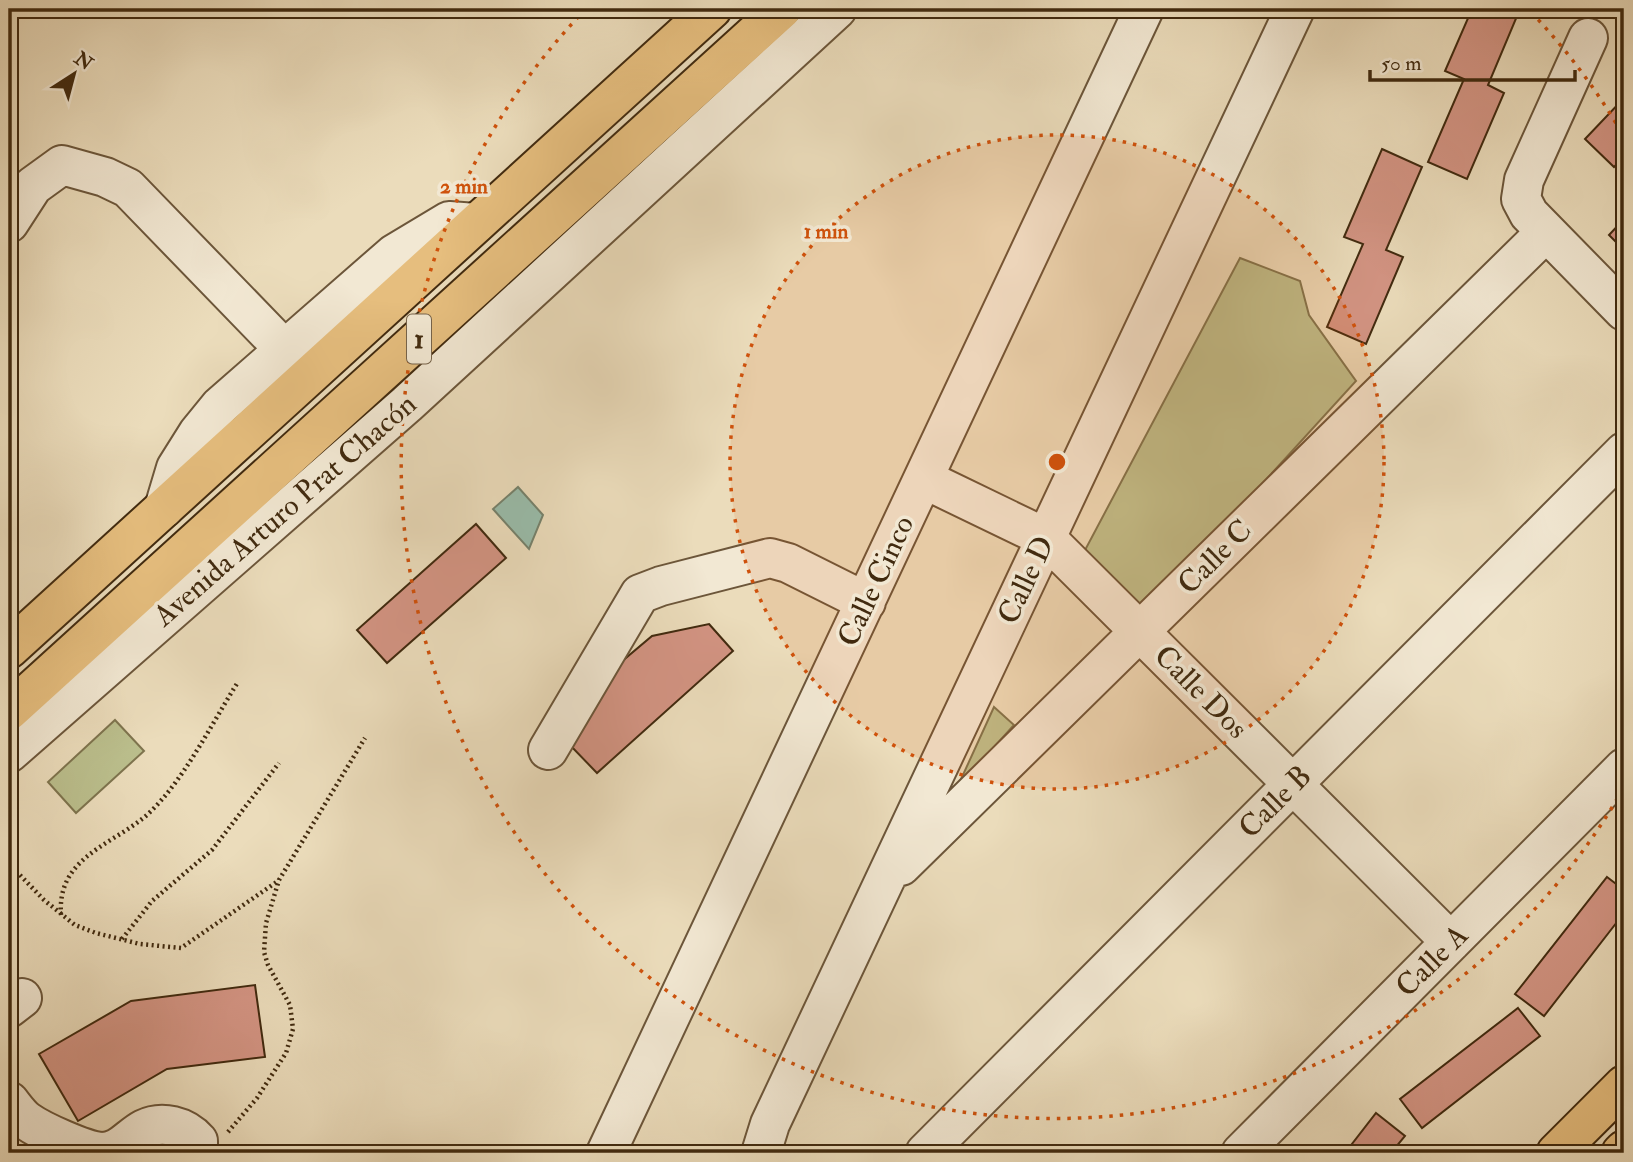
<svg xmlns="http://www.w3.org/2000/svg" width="1633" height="1162" font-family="'IM FELL Double Pica',serif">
	<rect width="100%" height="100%" fill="#ebdcbb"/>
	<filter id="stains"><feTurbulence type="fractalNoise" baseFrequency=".00286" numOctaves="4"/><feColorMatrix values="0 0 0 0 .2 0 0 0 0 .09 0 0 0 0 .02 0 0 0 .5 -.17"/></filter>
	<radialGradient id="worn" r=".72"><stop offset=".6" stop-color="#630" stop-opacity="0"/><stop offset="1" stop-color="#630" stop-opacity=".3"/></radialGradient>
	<path fill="#bbbf8d" stroke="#7e744e" stroke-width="2" d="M1240,258l60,23 9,34 47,66 -211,231 -61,-60z
		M994,707l20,18 -57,63z
		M115,720l29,31 -68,62 -28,-31z"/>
	<path fill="#99bcaa" stroke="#76826c" stroke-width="2" d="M518,487l25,28 -14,34 -36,-40z"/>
	<path fill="#d39483" stroke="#412a0f" stroke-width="2" d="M1472,9h48l-32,76 16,8 -37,86 -39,-17 36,-83 -19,-8z
		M1624,98v59l-10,10 -29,-28z
		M1382,149l40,18 -36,83 17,7 -37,87 -39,-17 36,-83 -19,-7z
		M1624,219v31l-15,-15z
		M476,524l30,34 -119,105 -30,-33z
		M709,624l24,27 -136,122 -29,-30 33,-64 51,-43z
		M1607,877l17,13v23l-80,103 -29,-22z
		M255,985l10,72 -98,12 -89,52 -39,-67 92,-53z
		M1518,1008l22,28 -118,92 -22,-29z
		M1376,1113l29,23 -14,17h-46z"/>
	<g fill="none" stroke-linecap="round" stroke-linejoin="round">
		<g stroke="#6c563a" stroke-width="42">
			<path id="minor" d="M1588,38l-64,142 -3,19 8,15 95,97
				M9,223l24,-37 29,-21 43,12 23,11 156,161
				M924,479l122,59 405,404
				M164,508l12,-40 22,-35 22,-27 174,-152 55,-33 27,2
				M548,750l92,-156 21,-8 109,-28 18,5 78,39
				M9,753l398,-349 430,-395
				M901,866l645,-634
				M9,1008l13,-10
				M9,1101c5,6 11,15 18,20 14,10 58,30 75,31 18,0 27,-15 42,-23 18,-9 41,-3 54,12v12
				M606,1153l538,-1144
				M761,1153l9,-29 525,-1115
				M925,1153l699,-701
				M1241,1153l383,-385"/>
		</g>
		<g stroke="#412a0f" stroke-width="42">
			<path id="major" d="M9,649l703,-640
				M9,711l773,-702"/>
		</g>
		<g stroke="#412a0f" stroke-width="42">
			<path id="highway" d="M1556,1153l68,-68
				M1621,1153l3,-3"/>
		</g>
		<path stroke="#412a0f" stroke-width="4.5" stroke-dasharray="2 3.5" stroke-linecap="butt" d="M20,875l24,25 31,25 21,8 44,11 41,4 97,-67
			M61,915c-4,-55 45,-68 81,-96 8,-6 16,-15 23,-23 28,-34 49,-76 73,-114
			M122,939l30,-38 60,-51 67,-87
			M228,1132l29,-34 29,-45 7,-24 -3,-24 -22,-40 -4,-13 2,-29 13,-43 86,-142"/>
		<use href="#minor" stroke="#f2e8d3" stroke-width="38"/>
		<use href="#major" stroke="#e6be7e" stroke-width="38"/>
		<use href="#highway" stroke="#e6be7e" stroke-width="38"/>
	</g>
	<circle cx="1057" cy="462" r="327" fill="#cf520c" fill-opacity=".12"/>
	<g fill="none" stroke="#cf520c" stroke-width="3.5" stroke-dasharray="3.5 7">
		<circle cx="1057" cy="462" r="327"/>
		<path d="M1623 789A654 654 0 1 1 583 12M1531 12A654 654 0 0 1 1623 135"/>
	</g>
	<g text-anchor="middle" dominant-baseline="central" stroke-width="7" stroke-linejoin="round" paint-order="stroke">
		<rect fill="#f2e8d3" stroke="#76634a" stroke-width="2" x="407" y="314.5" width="24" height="49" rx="5"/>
		<g font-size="28" font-weight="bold" fill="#412a0f">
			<text x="419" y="339">1</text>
		</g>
		<g font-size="30" fill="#412a0f" stroke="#f2e8d3">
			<text transform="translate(285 510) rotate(-41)">Avenida Arturo Prat Chacón</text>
			<text transform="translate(1215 557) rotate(-45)">Calle C</text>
			<text transform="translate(1026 580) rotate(-65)">Calle D</text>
			<text transform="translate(876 581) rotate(-65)">Calle Cinco</text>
			<text transform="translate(1201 692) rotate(45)">Calle Dos</text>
			<text transform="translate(1275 802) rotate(-45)">Calle B</text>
			<text transform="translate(1432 961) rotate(-45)">Calle A</text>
		</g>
	</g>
	<circle cx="1057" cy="462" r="10" fill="#cf520c" stroke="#f2e8d3" stroke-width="3.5"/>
	<g font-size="21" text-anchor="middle" font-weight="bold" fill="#cf520c" stroke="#f2e8d3" stroke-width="7" stroke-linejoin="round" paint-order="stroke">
		<text x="464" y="193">2 min</text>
		<text x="826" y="238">1 min</text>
	</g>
	<rect width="1633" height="1162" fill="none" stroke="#ebdcbb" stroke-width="35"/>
	<rect x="10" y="10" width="1612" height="1141" fill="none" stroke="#412a0f" stroke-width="3.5"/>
	<rect x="18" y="18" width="1598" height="1127" fill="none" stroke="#412a0f" stroke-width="2"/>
	<g transform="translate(74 74) rotate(36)" stroke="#f2e8d3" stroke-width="5" paint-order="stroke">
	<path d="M0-5L12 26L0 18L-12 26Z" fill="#412a0f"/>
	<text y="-10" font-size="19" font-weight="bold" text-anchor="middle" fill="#412a0f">N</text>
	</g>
	<path d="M1370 70v10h205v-10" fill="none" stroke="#412a0f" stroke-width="3.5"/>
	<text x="1381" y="70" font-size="21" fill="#412a0f" stroke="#f2e8d3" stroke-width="5" paint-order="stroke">50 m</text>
	<rect width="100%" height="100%" filter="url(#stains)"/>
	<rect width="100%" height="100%" fill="url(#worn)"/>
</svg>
